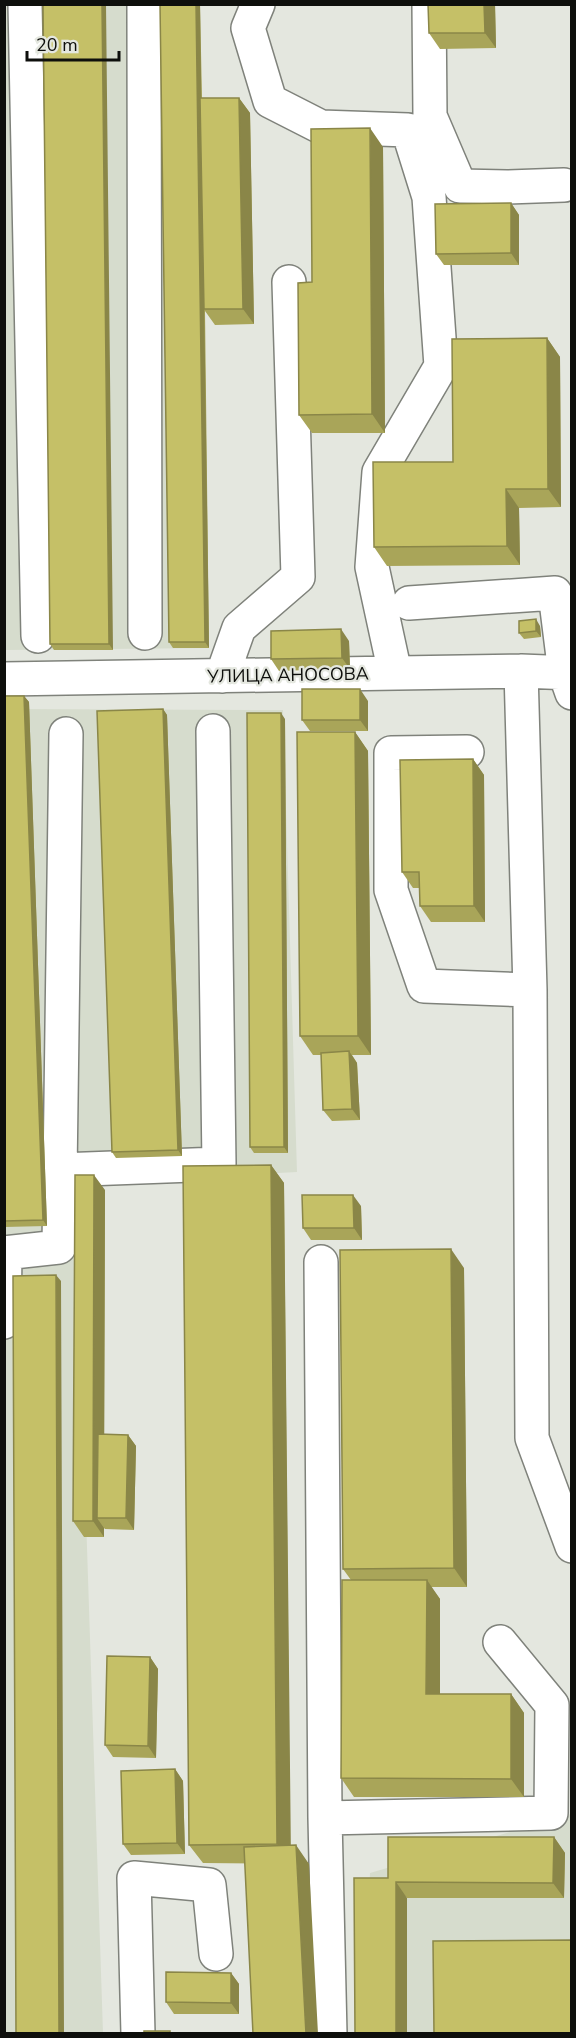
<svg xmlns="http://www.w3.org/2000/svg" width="576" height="2038" font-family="'Nunito Sans',sans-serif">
	<rect width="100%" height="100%" fill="#e4e7df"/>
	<path fill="#d6dccd" d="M4,5h196l9,643 -204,2z
		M5,709l278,1 14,462 -222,11 28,850 -98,1z
		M571,1814v219l-209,1 8,-161z"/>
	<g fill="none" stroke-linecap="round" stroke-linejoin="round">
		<g stroke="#7f827b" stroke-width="36">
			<path id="minor" d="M25,4l13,632
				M144,4l1,629
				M258,4l-10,24 22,73 51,26 87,3 21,67 12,169 -62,106 -7,95 23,106
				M429,4l1,112 30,70 47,1 57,-2
				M409,603l146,-10 10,80 7,20
				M222,676l17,-48 59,-51 -9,-295
				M4,679l517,-8 51,2
				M467,752l-76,1v137l33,96 106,4 -9,-319
				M530,990l2,448 40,108
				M60,1170l159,-6 -6,-433
				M4,1253l55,-6 7,-513
				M321,1262l4,556 5,216
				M4,1322l1,-69
				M325,1818l226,-5 1,-108 -52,-63
				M138,2034l-4,-156 75,7 7,69"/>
		</g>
		<use href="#minor" stroke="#fff" stroke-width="33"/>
	</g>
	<path fill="#a9a559" d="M43,4l70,646h-59l-4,-6z
		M160,4h40l2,94h37l11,15 4,211 -39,1 -10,-14 4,337h-36l-4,-6z
		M428,4h67l1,44 -56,1 -11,-16z
		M383,147l2,286h-73l-13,-18 13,-133z
		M511,203l8,12v50h-75l-8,-11z
		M547,338l13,19 1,150 -42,1 1,57 -133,1 -13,-19 79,-85z
		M540,626l1,11 -17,2 -5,-6z
		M349,641l1,28 -71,2 -8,-12z
		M4,696h20l5,6 18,524 -43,1z
		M368,701v30h-58l-8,-11z
		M163,709l4,6 15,441 -66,2 -4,-6z
		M285,719l3,434h-34l-4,-6z
		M355,732l13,19 3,304h-19l5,8 3,57 -28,1 -9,-11 -2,-55h-8l-13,-19z
		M473,759l11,16 1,147h-54l-11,-16v-18h-7l-11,-16z
		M271,1165l13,18 6,662 19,19 -106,-1 -14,-18z
		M105,1190l-1,244 24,1 8,11 -2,84 -29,-1 -1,-1v9h-20l-11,-16z
		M361,1206l1,34h-51l-8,-12z
		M464,1268l3,319h-36l9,12v95h71l13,19v84h-170l-13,-19 10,-198 -8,-11z
		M150,1657l8,12 -2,89 -43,-1 -8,-12z
		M175,1769l8,12 2,73 -54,1 -8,-11z
		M554,1837l11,16 -1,45h-157l-19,-20z
		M231,1973l8,11v30h-65l-8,-12z"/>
	<path fill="#8a8648" d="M102,4h4l7,646 -4,-6z
		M196,4h4l9,644 -4,-6z
		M484,4h11l1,44 -11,-15z
		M239,98l11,15 4,211 -11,-15z
		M370,128l13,19 2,286 -13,-19z
		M511,203l8,12v50l-8,-12z
		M547,338l13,19 1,150 -13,-18z
		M506,489l13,19 1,57 -13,-19z
		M536,619l4,7 1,11 -5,-6z
		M341,629l8,12 1,28 -8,-11z
		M360,689l8,12v30l-8,-11z
		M24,696l5,6 18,524 -4,-6z
		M163,709l4,6 15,441 -4,-6z
		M281,713l4,6 3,434 -4,-6z
		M355,732l13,19 3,304 -13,-19z
		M473,759l11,16 1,147 -11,-16z
		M349,1051l8,12 3,57 -8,-11z
		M271,1165l13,18 7,680 -14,-19z
		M94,1175l11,15 -1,328h-7l7,10v9l-11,-16z
		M353,1195l8,11 1,34 -8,-12z
		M451,1249l13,19 3,319 -13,-19z
		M56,1275l5,6 3,753h-5z
		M128,1435l8,11 -2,84 -8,-12z
		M427,1580l13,19v113l-14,-18z
		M150,1657l8,12 -2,89 -8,-12z
		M511,1694l13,19v84l-13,-18z
		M175,1769l8,12 2,73 -8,-11z
		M554,1837l11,16 -1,45 -11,-15z
		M296,1845l13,19 9,170h-12z
		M396,1882l11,16v136h-11z
		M231,1973l8,11v30l-8,-11z"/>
	<path fill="#c5c067" stroke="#8a8648" stroke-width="1.5" d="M43,4h59l7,640h-59z
		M160,4h36l9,638h-36z
		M428,4h56l1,29h-56z
		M200,98h39l4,211h-39z
		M370,128l2,286 -73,1 -1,-132 14,-1 -1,-153z
		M511,203v50l-75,1 -1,-50z
		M547,338l1,151h-42l1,57 -133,1 -1,-85h80l-1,-123z
		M536,619v12l-17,2v-12z
		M341,629l1,29 -71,1v-28z
		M302,689h58v31h-58z
		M4,696h20l19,524 -39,1z
		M163,709l15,441 -66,2 -15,-441z
		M247,713h34l3,434h-34z
		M297,732h58l3,304h-58z
		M473,759l1,147h-54l-1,-34h-17l-2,-112z
		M349,1051l3,58 -29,1 -2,-57z
		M271,1165l6,679 -88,1 -6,-679z
		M75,1175h19l-1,346h-20z
		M302,1195h51l1,33h-51z
		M451,1249l3,319 -111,1 -3,-319z
		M56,1275l3,759h-43l-3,-758z
		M98,1434l30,1 -2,83h-29z
		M342,1580h85l-1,114h85v85l-170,-1z
		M107,1656l43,1 -2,89 -43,-1z
		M175,1769l2,74 -54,1 -2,-73z
		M388,1837h166l-1,46 -157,-1v152h-41l-1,-156h34z
		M296,1845l10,189h-53l-9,-187z
		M572,1940v94h-138l-1,-93z
		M166,1972l65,1v30l-65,-1z
		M144,2031h26v3h-26z"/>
	<g text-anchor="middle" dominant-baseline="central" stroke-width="4.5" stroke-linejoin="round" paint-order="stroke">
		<g font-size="18" fill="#0e0f0c" stroke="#e4e7df">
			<text transform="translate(288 675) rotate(-1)">УЛИЦА АНОСОВА</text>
		</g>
	</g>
	<rect width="576" height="2038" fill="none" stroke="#0e0f0c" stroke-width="12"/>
	<path d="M27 51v9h92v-9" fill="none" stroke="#0e0f0c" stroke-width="3"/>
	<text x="36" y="51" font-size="18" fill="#0e0f0c" stroke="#e4e7df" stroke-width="4.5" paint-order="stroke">20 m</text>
</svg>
